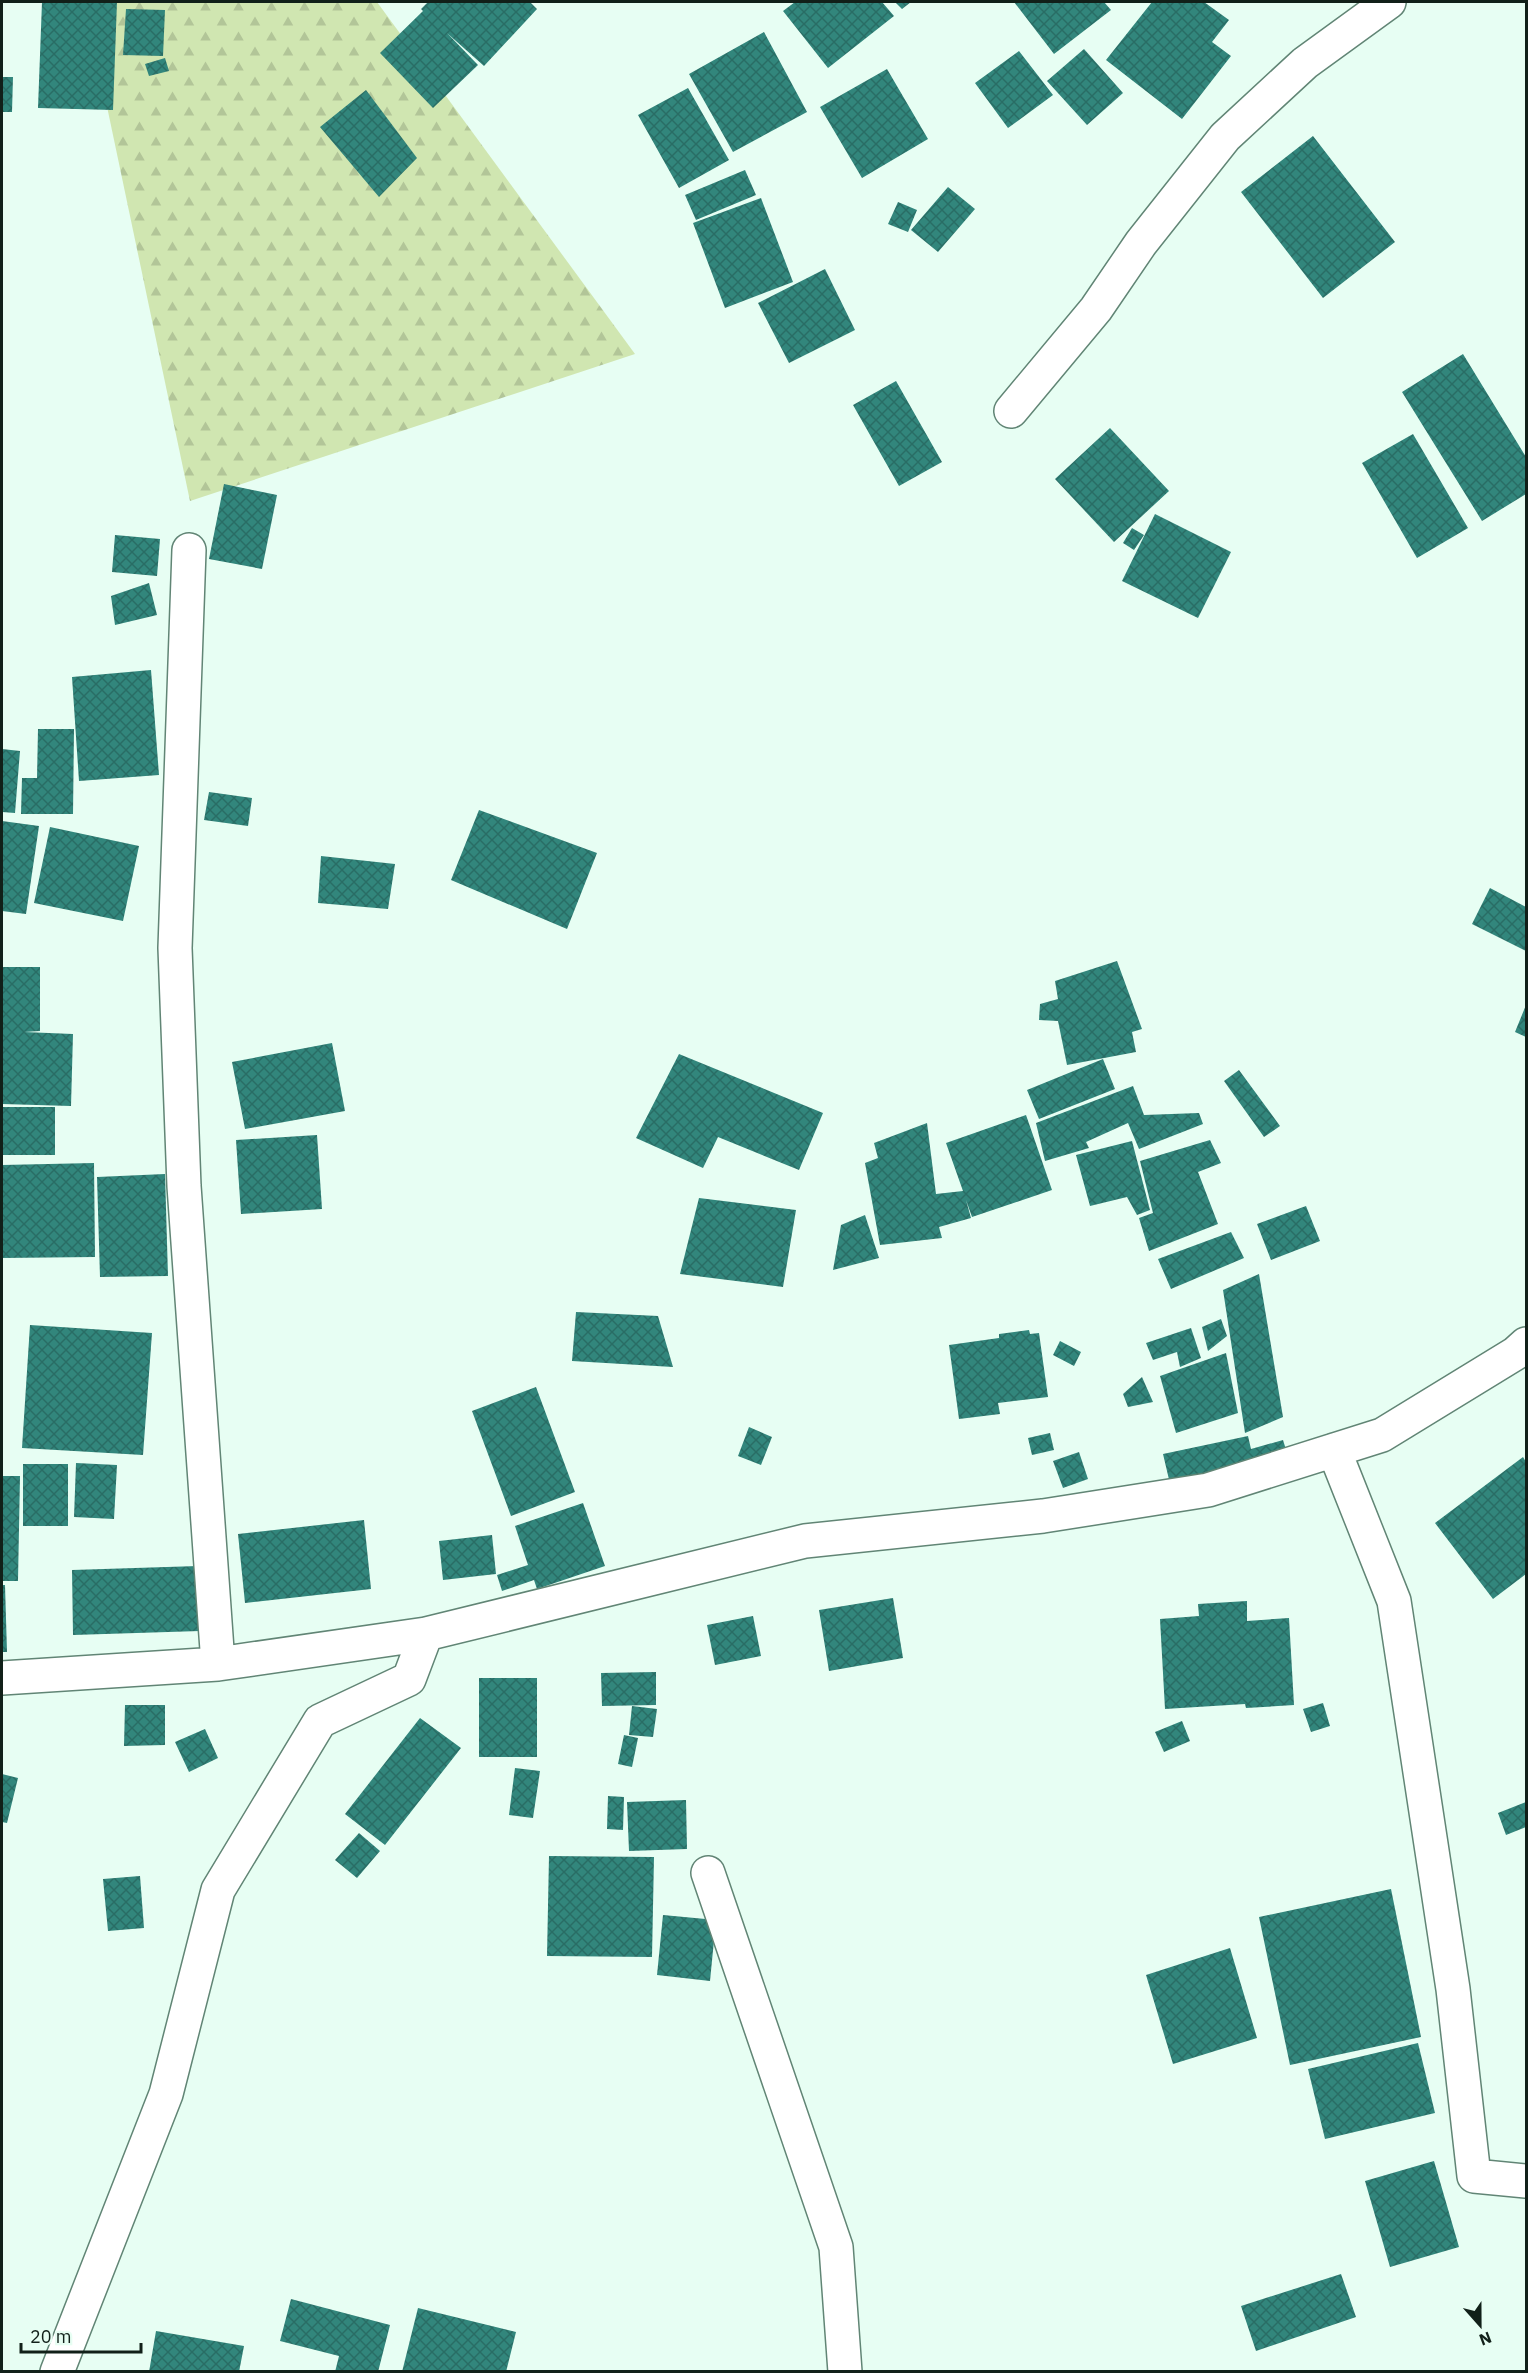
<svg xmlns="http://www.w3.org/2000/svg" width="1528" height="2373" font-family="'IBM Plex Sans',sans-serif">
	<defs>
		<pattern id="forest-firs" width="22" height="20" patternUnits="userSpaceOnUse" patternTransform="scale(1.5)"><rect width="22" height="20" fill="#d0e6b1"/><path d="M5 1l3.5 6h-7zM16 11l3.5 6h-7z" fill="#b2c598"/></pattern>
		<pattern id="building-cross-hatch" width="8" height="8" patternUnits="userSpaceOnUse" patternTransform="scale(1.5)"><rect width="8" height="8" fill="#32867c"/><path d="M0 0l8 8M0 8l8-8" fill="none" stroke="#296d65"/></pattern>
	</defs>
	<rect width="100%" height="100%" fill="#e7fef3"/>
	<path fill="url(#forest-firs)" d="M85,2h292l258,352 -445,147z"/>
	<path fill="url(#building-cross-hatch)" d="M42,2h75l-4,108 -75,-2z
		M428,2h102l7,7 -53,57 -37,-33 31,32 -45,43 -53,-55 43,-42 -2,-2z
		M795,2h87l12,14 -66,52 -45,-57z
		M895,2h16l-9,7z
		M1014,2h90l7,8 -57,44z
		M1152,2h52l25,18 -17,22 19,14 -49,63 -76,-59z
		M126,9l39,1 -2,46 -40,-1z
		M764,32l43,80 -74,40 -44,-78z
		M1084,49l39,44 -36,32 -40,-44z
		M1019,51l34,44 -45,33 -33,-45z
		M165,58l4,13 -20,5 -4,-12z
		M887,69l41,70 -66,39 -42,-71z
		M2,77h11l-1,35h-10z
		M688,88l41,72 -50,28 -41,-73z
		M366,90l51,68 -38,39 -59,-70z
		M1313,136l82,106 -72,56 -82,-106z
		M745,170l11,25 -60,25 -11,-25z
		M948,187l27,22 -37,43 -27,-22z
		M761,198l32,84 -68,26 -32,-85z
		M898,202l19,8 -9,22 -20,-8z
		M825,269l30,61 -66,33 -31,-60z
		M1463,354l63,103v37l-44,27 -80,-129z
		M896,381l46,81 -43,24 -46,-81z
		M1110,428l59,63 -55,51 -59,-63z
		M1413,434l55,94 -51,30 -55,-95z
		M224,484l53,11 -15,74 -53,-10z
		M1155,514l76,38 -33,66 -76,-37z
		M1132,528l12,7 -10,15 -11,-7z
		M115,535l45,4 -3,37 -45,-4z
		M149,583l8,32 -42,10 -4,-29z
		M151,670l8,105 -80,6 -7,-104z
		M38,729h36l-1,85h-52l1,-36h15z
		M2,749l18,2 -5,62 -13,-1z
		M209,792l43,6 -4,28 -44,-6z
		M479,810l118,43 -30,76 -116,-49z
		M2,821l37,5 -13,88 -24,-3z
		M50,827l89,19 -16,75 -89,-18z
		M321,856l74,8 -7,45 -70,-6z
		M1490,888l36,19v44l-54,-27z
		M1117,961l25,68 -10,3 4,20 -69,13 -9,-44 -19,-1 1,-16 18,-5 -3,-18z
		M2,967h38v64l-16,1 49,2 -2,72 -69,-2z
		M1526,1005v32l-11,-5z
		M332,1043l13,68 -100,18 -13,-67z
		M679,1054l144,59 -24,57 -81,-33 -15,31 -67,-30z
		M1103,1059l12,30 -76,30 -12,-29z
		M1239,1070l41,56 -16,11 -40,-56z
		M1133,1086l11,29 55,-2 4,11 -64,25 -11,-26 -42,19 3,6 -44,13 -9,-38z
		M2,1107h53v48h-53z
		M1026,1115l26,75 -80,27 -6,-17 5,18 -32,9 3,11 -62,7 -15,-82 13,-5 -4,-15 53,-20 9,71 27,-3 -17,-48z
		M317,1135l5,74 -81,5 -5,-74z
		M1210,1140l11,23 -23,9 20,52 -69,27 -10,-33 14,-5 -13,-52z
		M1132,1141l18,69 -13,5 -10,-18 -37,9 -14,-51z
		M94,1163l1,94 -93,1v-93z
		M165,1174l3,102 -68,1 -3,-100z
		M699,1198l97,12 -13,77 -103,-13z
		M1306,1206l14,35 -49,19 -14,-36z
		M865,1215l14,43 -46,12 8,-45z
		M1231,1232l13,26 -73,31 -13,-30z
		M1259,1274l24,143 -38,16 -22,-143z
		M576,1312l82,4 15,51 -101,-6z
		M1221,1319l6,17 -19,15 -6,-24z
		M30,1325l122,8 -9,122 -121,-7z
		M1191,1328l10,30 -21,9 -3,-15 -24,8 -7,-17z
		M1029,1330l1,4 9,-1 9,64 -50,6 2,11 -41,5 -10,-74 50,-7v-4z
		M1060,1341l21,11 -7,14 -21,-11z
		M1226,1353l12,60 -62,20 -16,-57z
		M1142,1377l11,25 -25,5 -5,-13z
		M536,1387l39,105 -64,24 -39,-105z
		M749,1427l23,10 -11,28 -23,-9z
		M1050,1433l4,17 -22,5 -4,-17z
		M1248,1436l3,13 32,-9 5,16 -117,32 -8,-34z
		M1079,1452l9,27 -25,9 -10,-27z
		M1523,1457l3,5v112l-33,25 -58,-76z
		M76,1463l41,2 -3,54 -40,-2z
		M23,1464h45v62h-45z
		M2,1476h18l-2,105h-16z
		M583,1503l22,63 -68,23 -3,-9 -32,11 -5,-16 31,-10 -13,-39z
		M364,1520l7,69 -126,14 -7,-69z
		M492,1535l4,39 -53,6 -4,-39z
		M198,1566l2,65 -127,4 -1,-65z
		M2,1585h3l2,67h-5z
		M893,1598l10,60 -74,13 -10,-61z
		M1247,1601v20l42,-3 5,87 -48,3 -1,-4 -80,5 -5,-90 39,-3 -1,-12z
		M753,1616l8,40 -46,9 -8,-40z
		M656,1672v33l-54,1 -1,-33z
		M479,1678h58v79h-58z
		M1323,1703l7,23 -19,6 -8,-23z
		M125,1705h40v40l-41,1z
		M632,1706l25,3 -4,28 -24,-2z
		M420,1718l41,30 -76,97 -40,-31z
		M1182,1721l8,20 -26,11 -9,-20z
		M205,1729l13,29 -29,14 -14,-30z
		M624,1735l14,3 -6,29 -14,-3z
		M515,1768l25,3 -7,47 -24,-3z
		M2,1774l16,4 -11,45 -5,-1z
		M608,1796l16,1 -1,33 -16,-1z
		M686,1800l1,49 -58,2 -2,-49z
		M1526,1802v25l-20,8 -8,-22z
		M359,1833l21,18 -23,27 -22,-18z
		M549,1856l105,1 -2,100 -105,-1z
		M140,1876l4,52 -36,3 -5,-52z
		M1391,1889l30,148 -131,28 -31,-148z
		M663,1915l53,5 -6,61 -53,-6z
		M1230,1948l27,90 -84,26 -27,-89z
		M1418,2043l17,70 -110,26 -17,-70z
		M1434,2161l25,86 -69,20 -25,-86z
		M1341,2274l15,43 -100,34 -15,-45z
		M291,2299l99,26 -12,47h-43l4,-16 -59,-15z
		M418,2308l98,24 -10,40h-104z
		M156,2331l88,15 -5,26h-90z"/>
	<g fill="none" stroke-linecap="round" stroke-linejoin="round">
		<g stroke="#618575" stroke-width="36">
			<path id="minor" d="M1011,411l85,-102 45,-66 84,-106 80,-74 84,-61
				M189,550l-14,398 9,238 34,478
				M1334,1450l60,151 59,388 21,187 52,5
				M2,1678l216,-14 208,-30 379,-93 238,-25 165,-26 174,-55 134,-82 10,-9
				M708,1873l128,374 9,125
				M57,2372l109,-278 52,-204 102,-169 89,-42 17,-45"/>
		</g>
		<use href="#minor" stroke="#fff" stroke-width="33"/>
	</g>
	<rect width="1528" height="2373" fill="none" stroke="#112019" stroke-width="6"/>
	<g transform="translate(1480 2325) rotate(159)" stroke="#e7fef3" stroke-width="4.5" paint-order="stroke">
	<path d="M0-4.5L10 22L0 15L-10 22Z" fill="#112019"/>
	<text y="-9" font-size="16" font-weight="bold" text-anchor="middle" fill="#112019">N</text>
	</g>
	<path d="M21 2343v9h120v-9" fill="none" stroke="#112019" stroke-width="3"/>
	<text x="30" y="2343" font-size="18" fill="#112019" stroke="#e7fef3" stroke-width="4.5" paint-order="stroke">20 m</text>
</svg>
